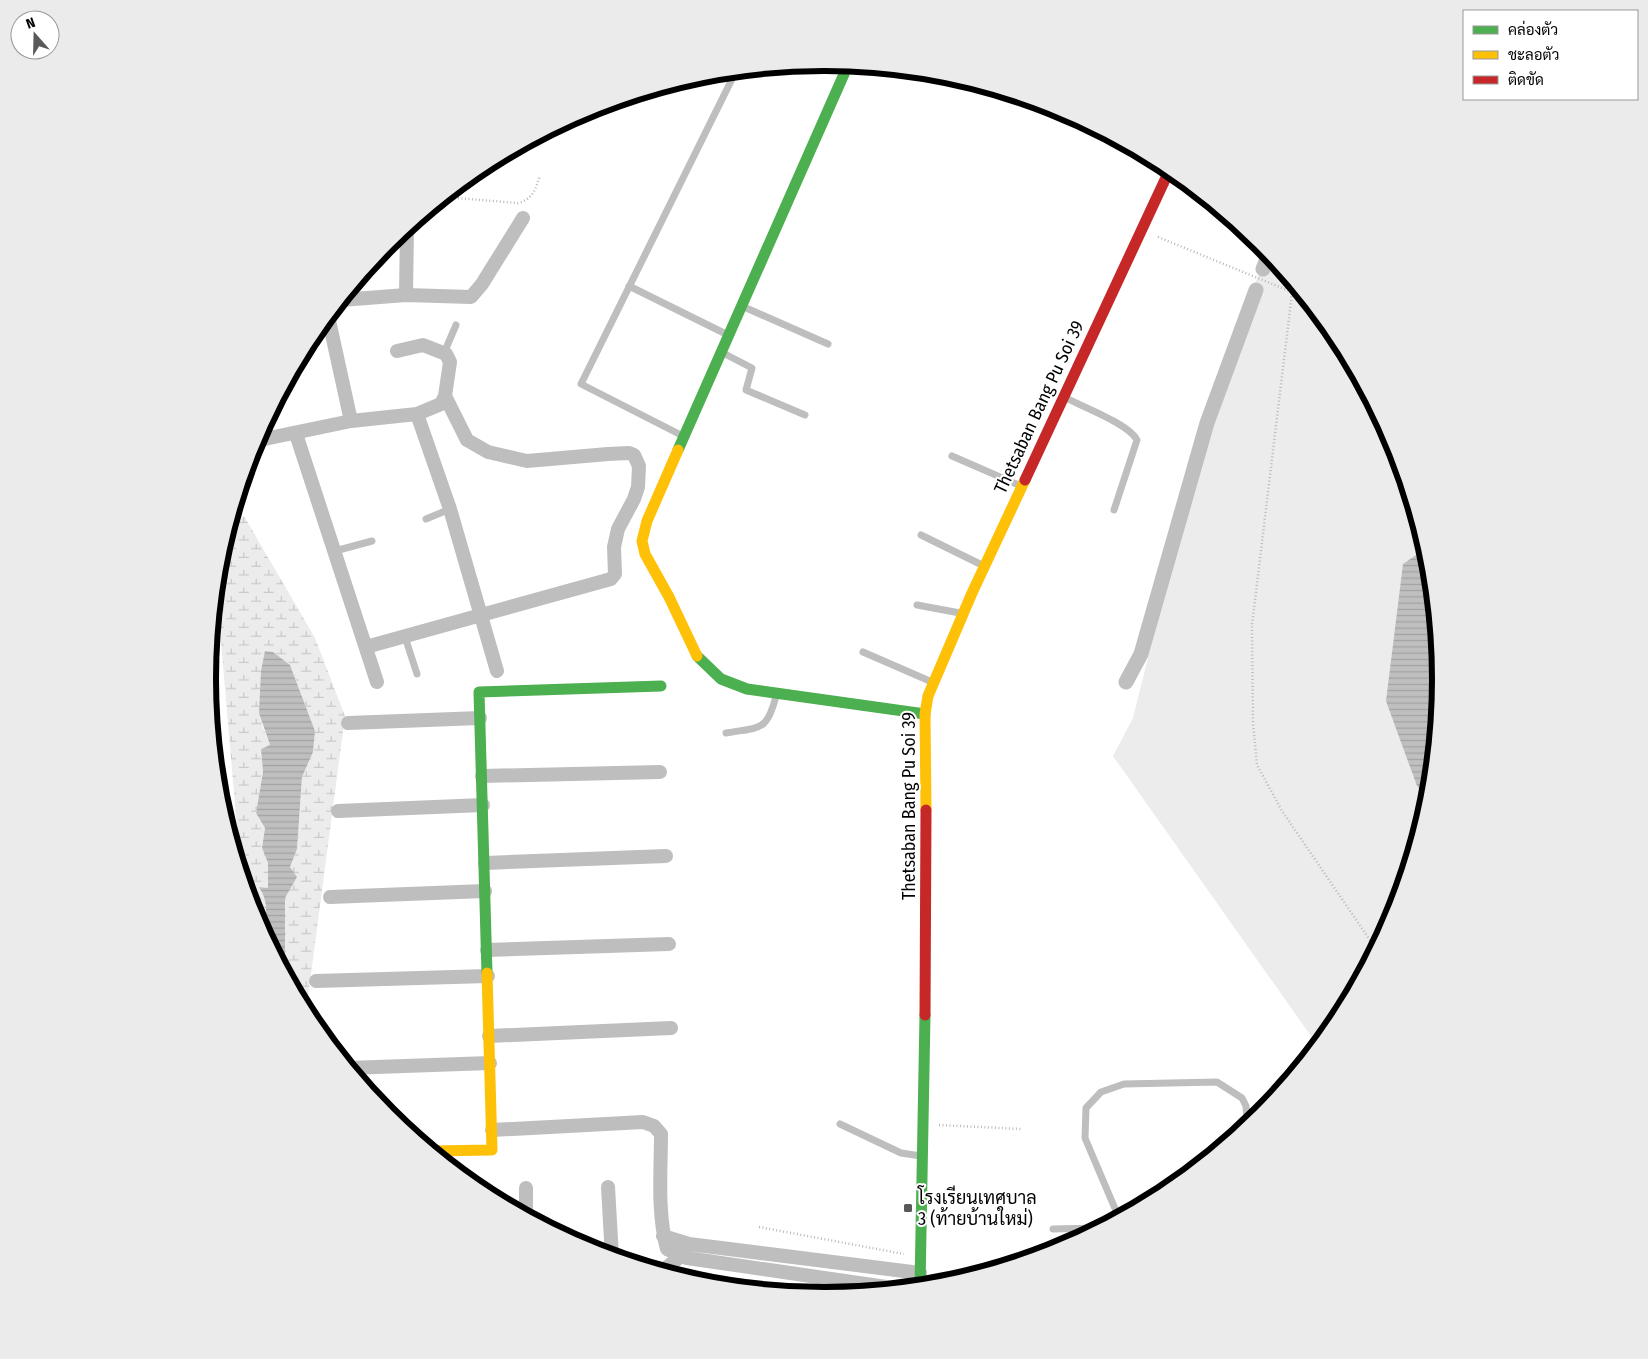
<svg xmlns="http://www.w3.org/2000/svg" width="1648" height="1359" font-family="'Fira Sans Condensed',Sarabun,sans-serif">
	<defs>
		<pattern id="wetland-marsh" width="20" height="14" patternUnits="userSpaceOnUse" patternTransform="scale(1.25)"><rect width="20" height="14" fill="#ececec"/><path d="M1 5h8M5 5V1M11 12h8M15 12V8" fill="none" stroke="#c9c9c9"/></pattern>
		<pattern id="water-rules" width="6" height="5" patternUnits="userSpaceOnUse" patternTransform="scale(1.25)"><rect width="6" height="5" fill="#bfbfbf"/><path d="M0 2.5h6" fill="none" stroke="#a2a2a2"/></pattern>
	</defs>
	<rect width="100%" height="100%" fill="#fff"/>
	<path fill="#ececec" d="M1266,251l71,86 57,107 32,104 -23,16 14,222 12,14 -35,116 -57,107 -19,23 -205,-290 20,-38 65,-262z"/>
	<path fill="url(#wetland-marsh)" d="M244,516l71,122 30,78 -39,296 -28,-52 7,-2v-60l11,-20 -6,-11 7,-18 5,-72 11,-25 2,-21 -25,-66 -28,60 8,20 -9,4 2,23 -7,41 9,15 -3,20 6,15v25l-9,-1c9,14 9,29 3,45l-8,-17 -13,-41 -25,-290 3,-25 11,-38z"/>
	<path fill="url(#water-rules)" d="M1426,548l3,11 12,121 -12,120 -12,-14 -31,-85 17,-137z
		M265,651l8,1 17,13 25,66 -2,21 -11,25 -5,72 -7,18 7,10 -12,21v60l-7,2 -16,-28c6,-16 6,-31 -3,-45l9,1v-25l-6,-15 3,-20 -9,-15 7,-41 -2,-23 9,-4 -11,-32 2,-42z"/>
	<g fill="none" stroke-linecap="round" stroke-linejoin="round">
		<path stroke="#bfbfbf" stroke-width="15" d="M1263,269l6,-15
			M1126,682l15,-28 66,-231 49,-133"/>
		<path stroke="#b9b9b9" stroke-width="2.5" stroke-dasharray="1 2.5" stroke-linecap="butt" d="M444,197l74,6c15,-4 17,-13 22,-27
			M1158,237l146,60
			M1292,293l-40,332 1,98 4,42 25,46 94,138
			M939,1125l82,4
			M759,1227l145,27"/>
		<path stroke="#bebebe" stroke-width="7" d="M629,286l99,49
			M744,307l84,37
			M444,353l12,-28
			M723,353l29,15 -6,22 59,25
			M1066,398c17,9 63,26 71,42l-23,70
			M683,436l-102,-52 155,-313
			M952,456l69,30
			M426,519l24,-10
			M921,535l61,30
			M335,551l37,-10
			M917,605l43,8
			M405,637l12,37
			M863,652l69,30
			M726,733c34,-6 41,-1 50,-37
			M840,1124l61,29 20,3
			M1119,1218l-34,-80 1,-30 15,-16 23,-8 93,-2 25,16 4,8 1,14 -5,11
			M1053,1229l47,-1
			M923,1280l32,1"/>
		<path stroke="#bebebe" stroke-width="14" d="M406,295l1,-67
			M341,300l65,-5 65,2 11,-13 41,-66
			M328,316l23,105 66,-7 33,95 47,162
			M397,351l26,-6 23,9 4,8 -5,34 -4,8 -24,10
			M296,434l81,248
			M255,441l96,-20
			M366,647l245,-68 4,-5 -1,-27 4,-18 16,-30 4,-12 1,-21 -5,-11 -5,-2 -21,1 -81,7 -39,-9 -21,-12 -22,-44
			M348,723l132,-5
			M482,776l178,-4
			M338,811l145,-6
			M485,863l181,-7
			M330,897l155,-6
			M487,950l182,-6
			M316,981l172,-5
			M489,1036l182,-8
			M348,1068l142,-5
			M492,1130l151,-8 11,4 7,8c0,37 -4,78 6,115l20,9 213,31
			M608,1187l4,70
			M526,1188v29
			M663,1236l26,8 231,29
			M661,1272l20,-16"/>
		<path stroke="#4caf50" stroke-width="11" d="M678,450l170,-385
			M697,656l24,23 26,10 178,25
			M487,973l-8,-281 182,-6
			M920,1287l5,-272"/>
		<path stroke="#ffc107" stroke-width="11" d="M678,450l-31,71 -5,20 3,13 24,43 28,59
			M926,810l-1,-96 3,-18 44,-103 53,-113
			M431,1151l61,-1 -5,-177"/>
		<path stroke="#c62828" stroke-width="11" d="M1025,480l145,-311
			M925,1015l1,-205"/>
	</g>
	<rect fill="#595959" stroke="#fff" stroke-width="2" x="903" y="1203" width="10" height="10" rx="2.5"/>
	<g text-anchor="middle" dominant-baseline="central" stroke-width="4" stroke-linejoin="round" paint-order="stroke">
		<g font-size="18" fill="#000" stroke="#fff">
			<text transform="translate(1039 407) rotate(-65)">Thetsaban Bang Pu Soi 39</text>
			<text transform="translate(909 806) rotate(-90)">Thetsaban Bang Pu Soi 39</text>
		</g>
		<g font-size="18" fill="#000" stroke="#fff" text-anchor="start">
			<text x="918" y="1198">โรงเรียนเทศบาล<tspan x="918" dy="21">3 (ท้ายบ้านใหม่)</tspan></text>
		</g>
	</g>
	<path d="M0 0H1648V1359H0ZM216 679a608 608 0 1 1 1216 0a608 608 0 1 1-1216 0Z" fill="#ebebeb" fill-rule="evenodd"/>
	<path fill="none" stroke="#000" stroke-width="6" d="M216 679a608 608 0 1 1 1216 0a608 608 0 1 1-1216 0Z"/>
	<rect x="1463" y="10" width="175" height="90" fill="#ffffff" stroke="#999999"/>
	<rect x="1473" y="26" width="25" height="8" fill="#4caf50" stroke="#999999"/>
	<text x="1508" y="35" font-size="15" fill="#000000">คล่องตัว</text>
	<rect x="1473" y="51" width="25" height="8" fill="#ffc107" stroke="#999999"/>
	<text x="1508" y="60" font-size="15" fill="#000000">ชะลอตัว</text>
	<rect x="1473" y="76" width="25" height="8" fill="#c62828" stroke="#999999"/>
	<text x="1508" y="85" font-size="15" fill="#000000">ติดขัด</text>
	<g transform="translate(35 35) rotate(340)"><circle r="24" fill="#ffffff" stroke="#999999"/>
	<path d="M0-4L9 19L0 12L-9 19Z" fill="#595959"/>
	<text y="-8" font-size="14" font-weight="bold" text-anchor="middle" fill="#000000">N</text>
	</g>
</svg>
